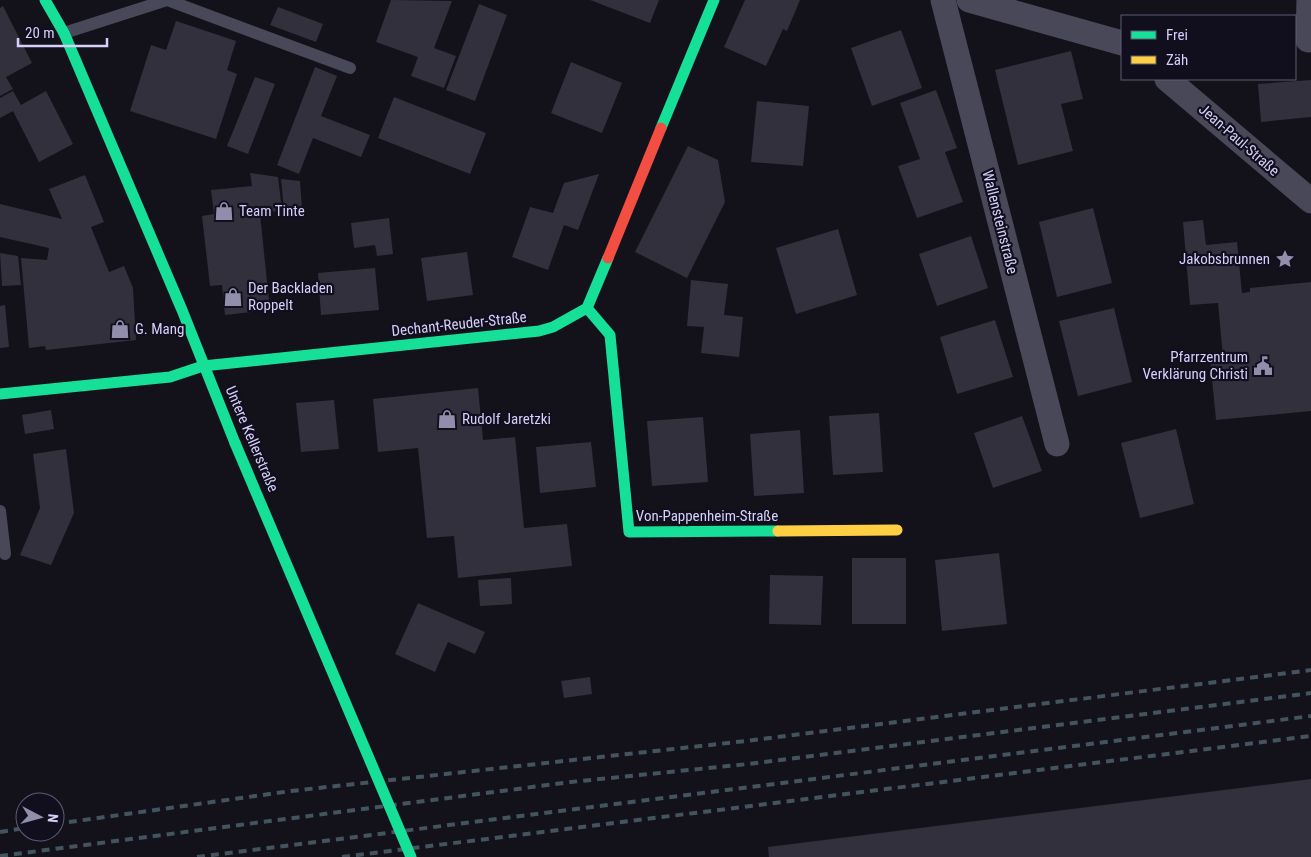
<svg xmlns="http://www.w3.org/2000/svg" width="1311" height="857" font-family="'Roboto Condensed',sans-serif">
	<rect width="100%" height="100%" fill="#13121a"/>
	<path fill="#31303c" d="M391,0l61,1 -18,47 22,8 -12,32 -33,-12 7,-19 -42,-15z
		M590,0h69l-9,23z
		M745,0h55l-13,31 -4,-2 -17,37 -42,-19z
		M479,4l28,11 -32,86 -29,-11z
		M3,6l29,57 -26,14 7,12 -13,7v-88z
		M278,7l45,17 -7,18 -46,-17z
		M176,21l60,20 -9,29 10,4 -21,65 -86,-28 21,-66 15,5z
		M901,30l21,58 -50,18 -21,-58z
		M1071,51l12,48 -22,5 12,47 -55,14 -23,-95z
		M571,62l51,21 -20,50 -51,-20z
		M315,67l22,9 -16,40 49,19 -9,22 -48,-19 -14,36 -22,-9z
		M255,77l20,7 -27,70 -21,-8z
		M1311,80v37l-50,5 -3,-38z
		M936,90l21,58 -12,4 18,50 -46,16 -19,-52 22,-7 -20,-56z
		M13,91l8,14 25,-14 27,53 -34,18 -26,-51 -13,7v-20z
		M394,97l92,36 -16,41 -92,-36z
		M757,101l52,5 -6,60 -52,-4z
		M688,146l30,14 7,42 -38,76 -52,-26z
		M250,173l28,4 4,33 -22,4 10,96 -45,5 -3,-30 -12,1 -8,-70 12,-2 -3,-24 41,-4z
		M599,174l-21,56 -14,-5 -16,45 -36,-13 18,-50 23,6 11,-30z
		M85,175l19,47 -13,5 18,45 15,-6 9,22 3,52 -90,10 -1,-4 -16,2 -8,-90 26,2 2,-12 -49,-11v-33l62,15 -13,-30z
		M281,179l19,2 2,27 -18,2z
		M1093,208l19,75 -55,14 -18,-75z
		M389,218l4,36 -16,2 -2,-11 -21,3 -3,-25z
		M1203,220l3,25 31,-3 5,51 8,-1v-4l61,-6v129l-95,9 -6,-62 13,-1 -5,-54 -28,2 -7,-83z
		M838,229l19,66 -61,19 -20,-66z
		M971,236l17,52 -51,18 -18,-52z
		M467,252l6,43 -46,6 -6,-43z
		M0,253l18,3 3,29 -19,1z
		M375,268l4,42 -58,5 -3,-42z
		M691,280l37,4 -4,31 19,2 -4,40 -38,-4 3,-26 -17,-1z
		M5,305l4,42 -9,1v-42z
		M1114,308l18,74 -54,14 -19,-75z
		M995,320l18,57 -56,17 -17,-57z
		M478,388l5,52 32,-3 9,91 43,-4 5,42 -114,12 -4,-42 -27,2 -9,-90 -40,4 -5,-53z
		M334,400l5,49 -38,3 -5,-49z
		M51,410l3,19 -29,5 -3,-19z
		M879,413l4,59 -50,3 -4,-59z
		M1022,416l20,55 -49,17 -19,-55z
		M703,417l5,65 -56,4 -5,-65z
		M1176,429l18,75 -54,14 -19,-75z
		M800,430l4,63 -50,3 -4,-62z
		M591,442l5,45 -56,6 -4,-46z
		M66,449l8,64 -23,52 -31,-10 20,-47 -7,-54z
		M999,553l8,71 -65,7 -7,-71z
		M852,558h54v66h-54z
		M770,575l53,1 -2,49 -52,-1z
		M511,578l1,26 -32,2 -2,-26z
		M418,603l67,29 -10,22 -27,-12 -13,30 -40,-18z
		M590,677l2,17 -28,4 -3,-17z
		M1311,779v78h-542l-1,-10z"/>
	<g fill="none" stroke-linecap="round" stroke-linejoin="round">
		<path stroke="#494859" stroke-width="12" d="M64,33l103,-33 183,68
			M0,511l5,43"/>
		<path stroke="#494859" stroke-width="25" d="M943,0l114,444
			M969,0l153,43
			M1308,40l1,-40
			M1167,79l144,122"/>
		<path stroke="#16e098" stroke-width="11" d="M45,0l19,33 118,277 53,133
			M661,128l53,-128
			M587,308l23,27 19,197 149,-1
			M0,394l170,-17 33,-11 336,-35 14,-4 34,-19 21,-50"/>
		<path stroke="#ffcf43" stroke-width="11" d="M778,531l119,-1"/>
		<path stroke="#f24e42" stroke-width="11" d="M608,258l53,-130"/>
		<path stroke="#435360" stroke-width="4" stroke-dasharray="8 6" stroke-linecap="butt" d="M55,824l236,-33 455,-50 565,-71
			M0,832l25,-4
			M0,856l571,-74 177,-18 563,-71
			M197,857l1114,-141
			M342,857l969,-121"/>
		<path stroke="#16e098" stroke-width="11" d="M235,443l176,414"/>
	</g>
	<defs>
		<g id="shop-bare" transform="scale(1.5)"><path d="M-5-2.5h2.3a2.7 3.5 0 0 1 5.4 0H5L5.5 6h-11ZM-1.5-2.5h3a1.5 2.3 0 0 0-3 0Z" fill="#918eab" stroke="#110e1d" stroke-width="2.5" paint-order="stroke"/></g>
		<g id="sight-bare" transform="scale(1.5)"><path d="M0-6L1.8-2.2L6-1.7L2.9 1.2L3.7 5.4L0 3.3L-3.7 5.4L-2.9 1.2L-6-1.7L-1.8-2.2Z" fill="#918eab" stroke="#110e1d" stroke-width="2.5" paint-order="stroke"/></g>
		<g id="civic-bare" transform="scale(1.5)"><path d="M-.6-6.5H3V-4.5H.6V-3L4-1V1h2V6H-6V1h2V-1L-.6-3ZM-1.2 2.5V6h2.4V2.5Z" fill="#918eab" stroke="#110e1d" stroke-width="2.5" paint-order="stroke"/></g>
	</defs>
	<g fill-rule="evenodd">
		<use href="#shop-bare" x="224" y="211"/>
		<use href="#sight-bare" x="1285" y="259"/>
		<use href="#shop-bare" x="233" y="297"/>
		<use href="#shop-bare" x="120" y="329"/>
		<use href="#civic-bare" x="1263" y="366"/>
		<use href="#shop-bare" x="447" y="419"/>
	</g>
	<g text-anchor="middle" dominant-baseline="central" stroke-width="4.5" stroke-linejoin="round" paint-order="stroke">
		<g font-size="15" fill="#d5d0f9" stroke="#110e1d">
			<text transform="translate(1239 140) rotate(41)">Jean-Paul-Straße</text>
			<text transform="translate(1000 222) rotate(76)">Wallensteinstraße</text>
			<text transform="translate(459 324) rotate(-6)">Dechant-Reuder-Straße</text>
			<text transform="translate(252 439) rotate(67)">Untere Kellerstraße</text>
			<text x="707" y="516">Von-Pappenheim-Straße</text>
		</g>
		<g font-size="15" fill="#d5d0f9" stroke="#110e1d" text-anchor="start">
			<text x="239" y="211">Team Tinte</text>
			<text x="1270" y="259" text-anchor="end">Jakobsbrunnen</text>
			<text x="248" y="288">Der Backladen<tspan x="248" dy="17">Roppelt</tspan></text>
			<text x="135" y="329">G. Mang</text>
			<text x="1248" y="357" text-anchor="end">Pfarrzentrum<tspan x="1248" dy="17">Verklärung Christi</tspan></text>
			<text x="462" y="419">Rudolf Jaretzki</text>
		</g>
	</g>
	<rect x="1121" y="15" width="175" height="65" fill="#110e1d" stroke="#5f5c75"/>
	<rect x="1131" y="31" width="25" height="8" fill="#16e098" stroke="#5f5c75"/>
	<text x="1166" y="40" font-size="15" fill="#d5d0f9">Frei</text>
	<rect x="1131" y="56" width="25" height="8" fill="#ffcf43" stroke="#5f5c75"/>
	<text x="1166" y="65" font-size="15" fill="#d5d0f9">Zäh</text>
	<g transform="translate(40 817) rotate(96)"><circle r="24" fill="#110e1d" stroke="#5f5c75"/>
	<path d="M0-4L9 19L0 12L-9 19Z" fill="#918eab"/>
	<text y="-8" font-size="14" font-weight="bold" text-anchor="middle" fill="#d5d0f9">N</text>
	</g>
	<path d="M18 38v8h89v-8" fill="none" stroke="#d5d0f9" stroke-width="2.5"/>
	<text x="25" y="38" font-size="15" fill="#d5d0f9" stroke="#110e1d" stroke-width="4" paint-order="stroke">20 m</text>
</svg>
